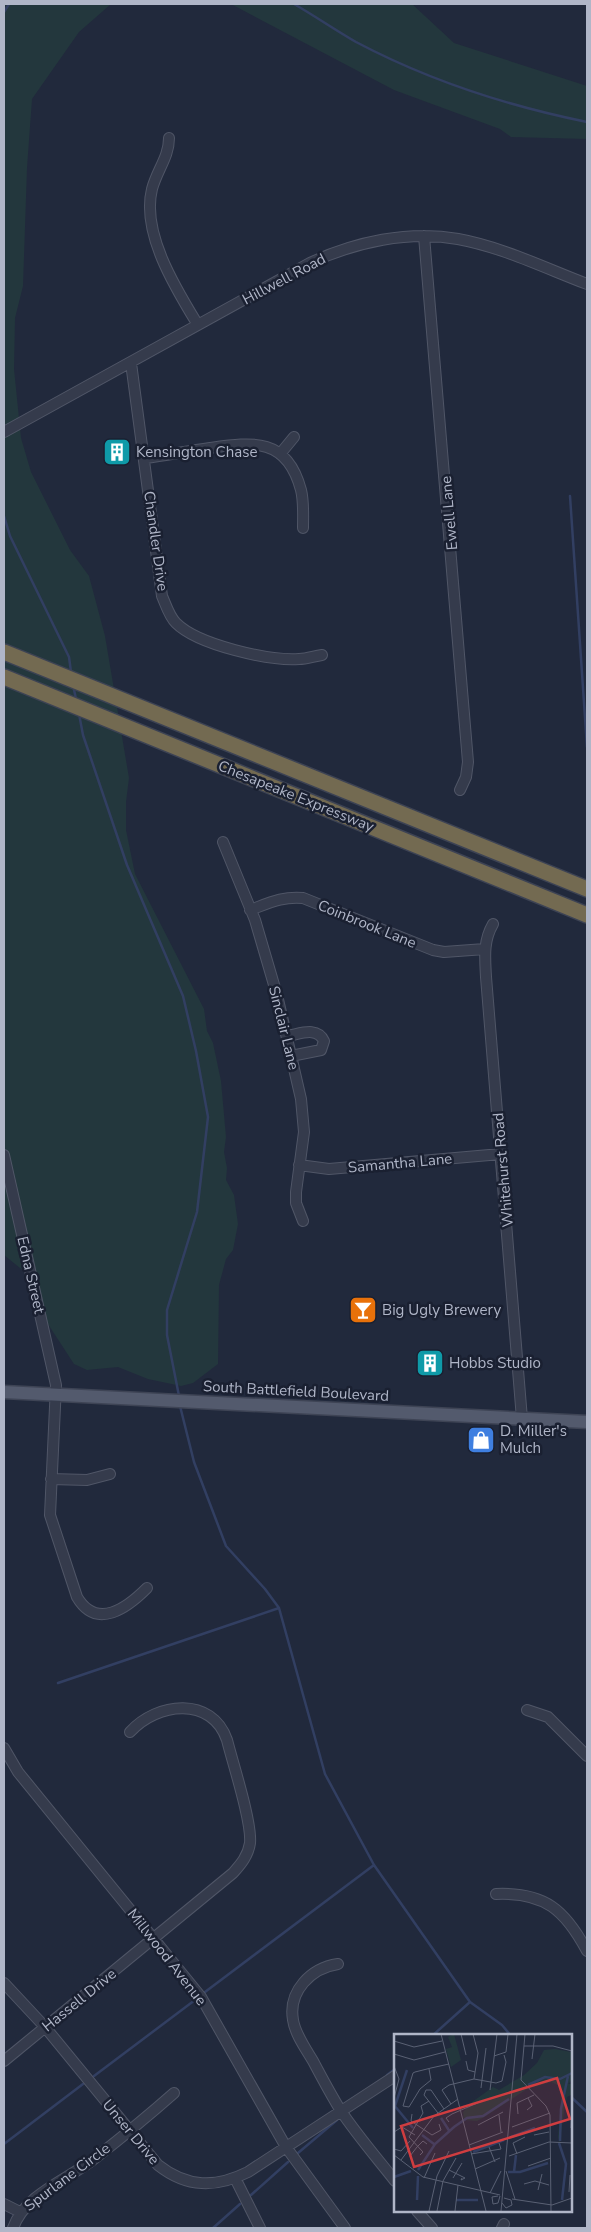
<svg xmlns="http://www.w3.org/2000/svg" width="591" height="2232" font-family="'Nunito Sans',sans-serif">
	<rect width="100%" height="100%" fill="#21293c"/>
	<path fill="#23373d" d="M4,4h107l-32,28 -47,67 -5,69 -4,118 -8,32 -1,51 7,69 10,34 39,78 19,26 16,60 24,142 -3,24v28l9,44 69,135 3,22 6,12 8,38 5,56 -2,15 3,16 -1,12 8,15 4,29 -5,26 -7,9 -7,26 -1,79 -25,19 -12,3 -33,-7 -30,-12 -31,3 -13,-6 -28,-43 -15,-44 -27,-22z
		M231,4h181l42,39 133,43v53l-76,-2 -11,-8 -106,-39z"/>
	<g fill="none" stroke-linecap="round" stroke-linejoin="round">
		<path stroke="#323f62" stroke-width="2.5" d="M294,4c21,12 41,26 62,38 72,38 152,64 231,80
			M4,12l5,-8
			M570,496l17,251
			M4,516l6,20 59,121 2,15
			M73,685l3,14
			M79,714l4,21 44,130 56,131 13,55 12,66 -11,95 -30,98v25l12,61
			M180,1406l14,56 32,84 39,43 14,19 46,166 49,91 96,137 32,23 9,11
			M58,1683l221,-75
			M205,1992l169,-127
			M432,2036l38,-34
			M387,2075l8,-6
			M94,2076l101,-76
			M570,2096l17,16
			M4,2144l79,-60
			M298,2153l39,-33
			M251,2195l37,-33
			M213,2228l27,-24"/>
		<g stroke="#505667" stroke-width="12">
			<path id="minor" d="M169,138c0,19 -12,32 -17,51 -11,44 24,100 46,136
				M424,236l44,526 -2,15 -6,13
				M131,363l31,233c4,9 7,20 14,27 22,22 93,38 123,36 8,0 15,-3 23,-4
				M4,432l306,-169c45,-21 99,-33 148,-24 44,8 87,29 129,45
				M280,454l14,-17
				M145,458c22,-3 43,-7 65,-10 43,-6 77,-11 91,42 3,12 2,26 2,38
				M223,842l32,78 22,75 24,104 3,33 -8,60v11l7,18
				M250,910c19,-7 33,-14 53,-12l130,52 11,2 41,-3
				M493,924c-10,17 -8,34 -7,53l36,442
				M287,1036c13,-2 30,-10 37,5l-3,9 -30,6
				M4,1155l52,230 -6,130 27,82c20,34 51,10 70,-9
				M299,1165l30,4 172,-15
				M51,1479l36,1 23,-6
				M527,1710l21,7 39,39
				M4,1748l14,24 183,225 85,150 59,81
				M496,1894c49,-2 69,16 91,57
				M338,1964c-27,4 -50,27 -45,56 2,14 13,29 20,41 9,17 18,34 28,50 16,24 36,47 54,70
				M4,1983l41,44 113,138c29,23 58,23 90,7l147,-96
				M4,2061l229,-188c8,-9 15,-17 17,-30 2,-21 -17,-79 -23,-103 -15,-44 -70,-38 -97,-8
				M235,2178l25,50
				M4,2204l16,8
				M417,2211l15,17
				M13,2228c12,-34 54,-48 81,-69 27,-21 54,-43 80,-66
				M502,2228l2,-4"/>
		</g>
		<g stroke="#3e4455" stroke-width="15">
			<path id="major" d="M4,1392l583,30"/>
		</g>
		<g stroke="#3d4354" stroke-width="18">
			<path id="highway" d="M4,652l583,237
				M4,677l583,238"/>
		</g>
		<use href="#minor" stroke="#353b4c" stroke-width="10"/>
		<use href="#major" stroke="#535a6d" stroke-width="12"/>
		<use href="#highway" stroke="#736a51" stroke-width="15"/>
	</g>
	<defs>
		<g id="building-square" transform="scale(1.4375)"><rect x="-9" y="-9" width="18" height="18" rx="4" fill="#0f9aa8" stroke="#1a2031"/><path d="M-4-6H4V6H1V3H-1V6H-4ZM-2.5-4.3h1.7v1.8h-1.7ZM.8-4.3h1.7v1.8H.8ZM-2.5-1h1.7V.8h-1.7ZM.8-1h1.7V.8H.8Z" fill="#fff"/></g>
		<g id="bar-square" transform="scale(1.4375)"><rect x="-9" y="-9" width="18" height="18" rx="4" fill="#e8710a" stroke="#1a2031"/><path d="M-6-5H6L.8 .8V4.5H3.5V6h-7V4.5H-.8V.8Z" fill="#fff"/></g>
		<g id="shop-square" transform="scale(1.4375)"><rect x="-9" y="-9" width="18" height="18" rx="4" fill="#3f7fe0" stroke="#1a2031"/><path d="M-5-2.5h2.3a2.7 3.5 0 0 1 5.4 0H5L5.5 6h-11ZM-1.5-2.5h3a1.5 2.3 0 0 0-3 0Z" fill="#fff"/></g>
	</defs>
	<g fill-rule="evenodd">
		<use href="#building-square" x="117" y="452"/>
		<use href="#bar-square" x="363" y="1310"/>
		<use href="#building-square" x="430" y="1363"/>
		<use href="#shop-square" x="481" y="1440"/>
	</g>
	<g text-anchor="middle" dominant-baseline="central" stroke-width="5" stroke-linejoin="round" paint-order="stroke">
		<g font-size="15" fill="#b0b6c8" stroke="#1a2031">
			<text transform="translate(284 279) rotate(-28)">Hillwell Road</text>
			<text transform="translate(449 513) rotate(-95)">Ewell Lane</text>
			<text transform="translate(156 541) rotate(82)">Chandler Drive</text>
			<text transform="translate(296 796) rotate(22)">Chesapeake Expressway</text>
			<text transform="translate(367 924) rotate(22)">Coinbrook Lane</text>
			<text transform="translate(284 1028) rotate(76)">Sinclair Lane</text>
			<text transform="translate(400 1163) rotate(-5)">Samantha Lane</text>
			<text transform="translate(503 1170) rotate(-95)">Whitehurst Road</text>
			<text transform="translate(31 1275) rotate(77)">Edna Street</text>
			<text transform="translate(296 1391) rotate(3)">South Battlefield Boulevard</text>
			<text transform="translate(167 1957) rotate(52)">Millwood Avenue</text>
			<text transform="translate(79 2000) rotate(-39)">Hassell Drive</text>
			<text transform="translate(131 2132) rotate(50)">Unser Drive</text>
			<text transform="translate(67 2177) rotate(-37)">Spurlane Circle</text>
		</g>
		<g font-size="15" fill="#b0b6c8" stroke="#1a2031" text-anchor="start">
			<text x="136" y="452">Kensington Chase</text>
			<text x="382" y="1310">Big Ugly Brewery</text>
			<text x="449" y="1363">Hobbs Studio</text>
			<text x="500" y="1431">D. Miller's<tspan x="500" dy="17">Mulch</tspan></text>
		</g>
	</g>
	<g transform="translate(394 2034)">
		<rect width="178" height="178" fill="#21293c"/>
		<path d="M60,0l7,26 -10,7 -5,-18 6,-2 -4,-10zM161,15l16,3v29l-3,3h3v11l-4,2 -3,14 -4,31 2,10 -4,-15 4,-49 -6,-4 -5,-2 -24,7 -41,27 -9,5 -13,-1 -1,-8 9,-10 21,-15 6,3 25,-15 13,-12 7,-13z" fill="#23373d"/>
		<path fill="none" stroke="#323f62" stroke-width="2.5" d="M134,51l17,-8 15,2 12,-6M0,71l19,23M1,72l12,-36M47,84l9,14M28,101l12,9M117,103l24,-9M166,107l1,-32 7,-33M165,109l7,21 -4,36M79,118l31,-12M24,136l17,-26 19,-17 13,-9 16,-2 26,-17M114,138h12l28,-9M120,138l2,-17M0,143l17,-6M23,166l1,-24M62,166h22"/>
		<path fill="none" stroke="#5a6174" stroke-width="1" d="M47,0l45,177M67,0l5,21M79,0l5,19 -4,26M131,0l-4,46 25,26 4,9 1,96M0,7l20,6 28,-6M130,12h29l19,5M0,20l20,6 31,-8M100,22l12,-4 2,-18M138,25l3,-25M72,27l2,9 7,2M0,32l5,13 -5,19M35,35l2,11 -11,9 -11,18 -6,-1 10,-33 2,-1 16,-4 18,-4M87,54l5,-40M96,56l7,-56M57,70l-9,-14 7,-5 25,-6 22,4 6,-2 4,-19 -2,-7M133,76l5,-4 -4,-8M44,79l-14,-18 2,-5h5l13,19M18,80l-1,7 21,14 9,-5 -2,-6M124,80l-1,-11 17,-8M105,81l2,17M55,88l-3,-4 6,-4 30,-13M84,91l25,-13M118,93l38,-14M177,94l1,-18M0,98l8,-5 13,8M140,101l15,-3M75,111l34,-13M95,113l6,15M0,115l7,2 9,-10M77,120l30,-5 -2,-6M123,120l-4,-11 12,-6M0,121l29,22 77,18M26,121l3,-3 -14,-15 14,-24 -2,-7 8,-5M115,122l40,-14 23,1M7,126l33,-44 24,-17M18,127l-2,-5 7,-9 6,-6 4,3M134,132l23,-8M81,135l25,-11M55,136l16,8 -4,2 1,-2M112,137l9,28M30,144l11,-25M59,144l9,-15M130,150l11,-3 14,4M144,156l4,-16M175,158l1,-17M96,159l11,-22M104,162l-6,1 1,7 5,-1 2,-7M118,165l40,6 20,-7M108,169l4,5 6,-3 -1,-5 -7,-2M35,177l8,-35 12,-25M43,177l6,-30 13,-23M61,177l3,-26M107,177l16,-177"/>
		<path fill="#d03d40" fill-opacity="0.15" stroke="#d03d40" stroke-width="2.5" d="M163,44l13,41 -156,48 -13,-41z"/>
		<rect width="178" height="178" fill="none" stroke="#b0b6c8" stroke-width="2.5"/>
	</g>
	<rect width="591" height="2232" fill="none" stroke="#b0b6c8" stroke-width="10"/>
</svg>
